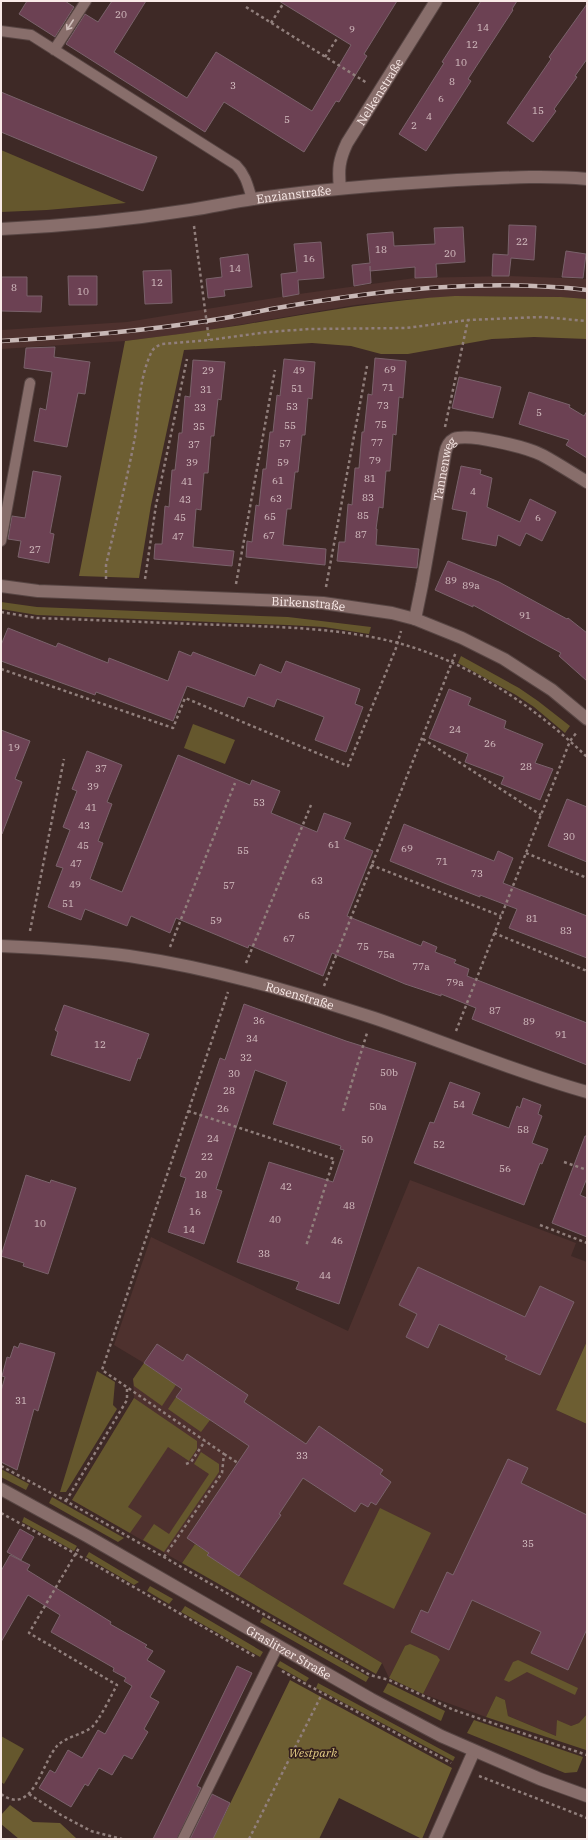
<svg xmlns="http://www.w3.org/2000/svg" width="588" height="1840" font-family="'IBM Plex Serif',serif">
	<rect width="100%" height="100%" fill="#3e2926"/>
	<path fill="#4e312e" d="M509,276l78,3v20l-26,-2 -69,-1 -83,3 -54,6 -158,27 -72,9 -124,8v-19l126,-8 172,-28 116,-16z
		M410,1180l166,63 -5,13 16,6v79l-31,69 31,14v290l-8,9 -8,3 -15,10 -48,-20 -3,-16 -9,-4 -10,21 -63,-23 17,-34 -35,-14 -16,32 -7,-15 -143,-87 -44,-32 -13,19 -110,-63 62,-102 -1,-19 11,-16 -30,-18 37,-108 197,94z"/>
	<path fill="#65572d" d="M1,150l125,53 -79,7 -46,2z
		M1,602l36,5 251,10 83,10 -2,7 -45,-7 -37,-2 -250,-10 -36,-6z
		M461,656l58,32 19,13 32,25 -5,7 -31,-26 -18,-12 -58,-32z
		M193,724l42,16 -10,24 -41,-16z
		M144,1363l32,22 -14,21 -28,-20 -1,-7z
		M97,1371l18,11 -2,23 4,4 -51,83h-6z
		M176,1397l34,23 -9,12 -33,-23z
		M134,1398l63,43v8l-8,12 -21,-14 -40,60 14,9 -12,17 -58,-33z
		M201,1452l18,12v8l-55,80 -21,-12 11,-16 15,10 40,-60 -15,-10z
		M1,1469l28,15 -3,6 -25,-13z
		M52,1497l72,41 -6,4 -69,-39z
		M380,1508l51,25 -37,76 -51,-25z
		M24,1517l53,29 -3,5 -52,-29z
		M195,1544l14,9 -1,2 31,21 143,87 -6,11 -194,-111z
		M89,1552l50,30 -5,3 -48,-28z
		M150,1586l23,13 -4,5 -22,-13z
		M185,1606l78,46 -3,5 -79,-45z
		M263,1617l106,60 -3,5 -106,-60z
		M410,1644l27,12 3,4 -17,34 -34,-16 16,-32z
		M518,1660l60,28 -3,7 -48,-23 -18,10 -5,-2 9,-18z
		M280,1661l29,17 -3,4 -29,-16z
		M318,1683l137,74 -2,4 -137,-73z
		M388,1683l57,28 -4,10 -58,-29z
		M496,1696l9,4 3,16 48,20 1,-16 14,6 8,-3 8,-9v32l-1,4 -100,-33z
		M474,1720l109,37 -6,15 -12,1 -98,-40z
		M1,1736l23,13 -20,35 -3,-2z"/>
	<path fill="#6d5e32" d="M455,296l106,1 26,2v40l-53,-2 -42,2 -84,15h-27l-30,-8 -39,-3 -128,7 -33,155 -12,73 -60,-2 46,-235c39,-5 78,-10 117,-16 71,-12 141,-25 213,-29z
		M587,1341v83l-31,-14z
		M290,1680l162,88 -30,71 -83,-41 -20,41h-106z
		M10,1805l23,17 27,1 17,16h-58l-18,-15v-9z"/>
	<path fill="#6c4153" stroke="#7a626b" d="M27,1h38l9,6 -19,30 -36,-23z
		M112,1h34l-32,51 73,46 29,-46 96,59 39,-66 -72,-44h118l-33,53 3,2 -28,46 -3,-1 -32,51 -80,-50 -19,30 -139,-88 19,-30 13,8z
		M481,1h36l-5,8 1,1 -45,69 3,2 -45,70 -27,-17 45,-71 -2,-1z
		M587,4v55l-12,17 2,1 -23,32 2,2 -23,31 -26,-19 44,-64 -2,-2z
		M1,92l156,65 -14,34 -142,-59z
		M509,225l27,1 -2,34 -23,-2 -2,18h-17l1,-22 15,1z
		M463,227l2,35 -29,2 1,13 -22,1v-11l-45,4v-5l1,17 -17,3 -2,-21 18,-2 -3,-29 26,-2 1,14 41,-2 -1,-16z
		M321,242l3,36 -26,2 1,14 -16,3 -2,-23 16,-2 -3,-28z
		M566,251l20,3 -3,24 -21,-1z
		M248,254l4,33 -28,3 1,6 -17,2 -2,-19 16,-2 -2,-19z
		M171,270l1,33 -27,1 -2,-33z
		M68,276h29v29h-28z
		M1,277h26v19h15l-1,16 -40,-1z
		M55,347l-1,10 36,5 -5,32 -7,-1 -11,54 -33,-6 6,-33 6,2 6,-38 -28,-4 2,-20z
		M375,358l31,3 -3,37 -4,-1 -3,38 -3,-1 -3,37h-4l-3,37 -4,-1 -3,22h1l-1,16 43,4 -2,19 -80,-7 2,-19h6l3,-38 4,1 3,-37h4l3,-36h2l4,-38 4,1z
		M284,359l31,3 -3,37 -4,-1 -3,37h-3l-4,37h-3l-4,37h-4l-4,36 43,4 -1,16 -79,-8 1,-16 5,1 4,-37 3,1 4,-37h3l4,-37h3l4,-37 3,1z
		M193,360l32,2 -4,38 -3,-1 -4,37h-3l-3,37h-4l-3,37 -5,-1 -3,38 41,4 -2,15 -78,-7 1,-15h7l3,-38 4,1 3,-37h3l4,-37h3l3,-37 5,1z
		M459,377l42,10 -8,31 -41,-10z
		M529,392l41,13 -1,2 15,9 3,-5v47l-21,-13 3,-5 -50,-16z
		M461,466l20,4 -1,4 12,4 -5,29 33,15 10,-23 26,13 -14,29 -16,-8 -6,13 -22,-11 -2,11 -34,-7 5,-27 -15,-3z
		M33,471l28,5 -11,57 4,1 -5,29 -31,-6 3,-16 -13,-2 4,-23 13,2z
		M448,561l51,21 68,37 1,-1 19,15v48l-28,-25 2,-3 -88,-48v2l-38,-17z
		M8,628l48,19 2,-4 50,20 1,-5 59,23 11,-30 12,5 2,-4 62,24 5,-12 21,9 5,-12 74,28 -5,15 8,3 -17,45 -31,-12 9,-23 -47,-18 -3,8 -26,-10 -4,10 -57,-21 -14,35 -77,-29 -1,3 -94,-34v-16z
		M449,689l22,9 -3,7 38,16 -2,7 39,16 -8,19 18,6 -13,31 -39,-16 3,-7 -39,-15 3,-8 -39,-16z
		M1,730l29,11 -15,38 7,3 -20,52h-1z
		M87,751l35,14 -15,37 5,2 -14,37 5,2 -13,36 32,13 56,-137 72,30 2,-5 28,11 -9,22 46,19 7,-19 27,10 -7,16 29,12 -26,65 74,30 2,-5 14,6 -2,5 21,8 -2,3 15,6 -2,7 120,47v42l-115,-46 4,-11 -35,-14v2l-36,-12 -73,-31 -9,23 -74,-31 -1,3 -72,-30 -6,15 -39,-17 -4,10 -42,-17 -4,11 -33,-13 15,-39 -7,-2 14,-36 -7,-3 14,-36 -5,-2z
		M567,799l20,8v55l-39,-16z
		M404,824l90,37 4,-10 15,7 -10,25 84,33v42l-78,-30 8,-19 -37,-14v2l-36,-14 -54,-22z
		M244,1004l102,37 70,22 -77,241 -43,-15 3,-7 -62,-20 32,-100 64,20 11,-32 -4,-1 1,-3 -68,-22 14,-42 -32,-12 -39,119 6,2 -18,53 -36,-12 18,-54 -6,-2 22,-65 18,-53 5,2z
		M64,1005l85,29 -9,25 -2,-1 -8,23 -79,-26 7,-23 -3,-2z
		M450,1082l30,11 -8,21 37,14 8,-22 3,2 3,-10 18,7 -3,9 4,2 -10,27 16,6 -6,15 -2,-1 -16,42 -110,-42 16,-41 4,1z
		M585,1136h2v42l-7,17 7,3v39l-35,-14z
		M26,1175l24,8 1,-3 25,8 -28,86 -25,-8 1,-3 -23,-7z
		M418,1267l107,50 15,-31 34,16 -34,73 -35,-16 2,-3 -68,-32 -11,24 -22,-11 11,-23 -18,-9z
		M20,1343l35,10 -17,58 -4,-2 -17,61 -16,-8v-71l4,-14 -3,-1 5,-19 3,1 4,-12 4,2z
		M157,1344l26,17 4,-7 61,41 -4,7 62,42 13,-18 64,44 -3,4 11,8 -15,23 -5,-3 -3,5 -7,-4 -6,9 -52,-34 -24,36 2,1 -42,61 -32,-21 2,-2 -22,-15 62,-92 -73,-49 6,-8 -38,-26z
		M508,1459l20,9 -7,15 66,32v114l-19,41 -37,-17 10,-21 -69,-32 -23,50 -38,-18 10,-22 7,3 19,-41 6,3z
		M20,1529l14,8 -13,23 -14,-8z
		M10,1555l20,10 -3,5 84,52 -1,2 37,21 -2,2 8,4 -6,9 18,11 -15,26 9,5 -15,27 4,3 -16,27 -8,-4 -12,20 -13,-7 -11,18 -3,-2 -14,23 -32,-19 11,-18 5,3 13,-23 14,8 16,-28 7,4 27,-48 -8,-5 2,-3 -13,-7 1,-3 -63,-36 9,-17 -32,-20 -27,47v-71z
		M237,1666l15,7 -55,113 4,2 -24,51h-24z
		M212,1794l18,9 -17,36h-23z"/>
	<g fill="none" stroke-linecap="round" stroke-linejoin="round">
		<g stroke="#574543" stroke-width="12">
			<path id="service" d="M1,31l30,4 205,130c10,10 12,21 16,34
				M54,50l32,-49
				M1,541l29,-158
				M183,1839l95,-193"/>
		</g>
		<g stroke="#574543" stroke-width="14">
			<g id="minor">
				<path id="s1" d="M340,188c-2,-19 -1,-28 7,-45l89,-142"/>
				<path id="s2" d="M1,229c63,-3 126,-9 189,-19 21,-3 42,-8 63,-11 68,-10 136,-15 204,-19 43,-2 87,-5 130,-1"/>
				<path id="s3" d="M1,586l37,5 250,10 35,2 69,10 23,6 47,19 42,21 48,31 35,29"/>
				<path id="s4" d="M415,619l7,-34 23,-131c1,-6 3,-12 9,-15 15,-6 72,8 88,16 15,8 30,18 45,27"/>
				<path id="s5" d="M1,946c43,2 85,4 128,10 83,12 165,36 245,62 71,24 141,54 213,74"/>
				<path d="M435,1839l39,-88"/>
			</g>
		</g>
		<g stroke="#574543" stroke-width="14">
			<g id="tertiary">
				<path id="s6" d="M1,1489l86,47 284,163 70,37 99,43 47,17"/>
			</g>
		</g>
		<path stroke="#917f7c" stroke-width="2.5" stroke-dasharray="3 3" stroke-linecap="butt" d="M246,7l121,76
			M271,23l12,-19
			M325,57l13,-20
			M194,226l15,114
			M445,427l23,-107
			M106,579v-14c10,-43 21,-85 29,-128 4,-28 4,-58 16,-84 2,-5 6,-7 11,-9l47,-4 59,-8 41,-3 97,-1 62,-8 74,-3 45,4
			M145,579l11,-74 31,-146
			M236,584l39,-214
			M326,587l41,-221
			M1,612l36,6c62,2 125,5 187,7 58,2 117,3 174,18 71,19 136,63 189,114
			M1,669l172,59 12,-30 163,68 48,-118 5,-17
			M423,739l118,76
			M526,853l61,25
			M371,865l130,51
			M30,931l34,-172
			M494,933l93,38
			M170,947l65,-164
			M246,963l65,-158
			M324,986l132,-334
			M456,1031l114,-290 7,-9
			M188,1111l146,48 -28,87
			M343,1111l24,-78
			M564,1162l23,8
			M540,1225l47,18
			M224,1454l14,9
			M186,1464l5,-2 14,-21
			M1,1466l65,35 304,174 19,5 65,30 133,45
			M66,1501l61,-101v-13
			M1,1513l75,41 180,103
			M164,1557l58,-84 2,-19 -122,-84 126,-378
			M282,1671l169,92
			M479,1776l108,42
			M1,1794c32,23 40,-30 56,-48 8,-9 25,-11 35,-19 7,-6 20,-33 25,-42l-88,-52 50,-85
			M29,1794l32,21 30,16 31,8
			M249,1839l73,-145"/>
		<use href="#service" stroke="#886e6b" stroke-width="10"/>
		<use href="#minor" stroke="#886e6b" stroke-width="12"/>
		<use href="#tertiary" stroke="#886e6b" stroke-width="12"/>
		<g stroke="#c8b8b6" stroke-width="4.5">
			<path id="rail" d="M1,341c68,-4 137,-9 205,-20 24,-3 47,-9 71,-13 102,-18 207,-30 310,-18"/>
		</g>
		<use href="#rail" stroke="#341f1d" stroke-width="3" stroke-dasharray="9" stroke-linecap="butt"/>
	</g>
	<defs><path id="oneway-shaft" d="M-6 0H5M1.5-3L5.5 0L1.5 3" fill="none" stroke-width="1.6" stroke-linecap="round" stroke-linejoin="round"/></defs>
	<use stroke="#d1bfbc" href="#oneway-shaft" transform="translate(70 25) rotate(123)"/>
	<g text-anchor="middle" dominant-baseline="central" stroke-width="3.5" stroke-linejoin="round" paint-order="stroke">
		<g font-size="10" fill="#d6c0c3">
			<text x="121" y="14">20</text>
			<text x="483" y="27">14</text>
			<text x="352" y="29">9</text>
			<text x="472" y="44">12</text>
			<text x="461" y="62">10</text>
			<text x="452" y="81">8</text>
			<text x="233" y="85">3</text>
			<text x="441" y="98">6</text>
			<text x="538" y="110">15</text>
			<text x="429" y="116">4</text>
			<text x="287" y="119">5</text>
			<text x="414" y="125">2</text>
			<text x="522" y="241">22</text>
			<text x="381" y="249">18</text>
			<text x="450" y="253">20</text>
			<text x="309" y="258">16</text>
			<text x="235" y="268">14</text>
			<text x="157" y="282">12</text>
			<text x="14" y="287">8</text>
			<text x="83" y="291">10</text>
			<text x="390" y="369">69</text>
			<text x="208" y="370">29</text>
			<text x="299" y="370">49</text>
			<text x="388" y="387">71</text>
			<text x="297" y="388">51</text>
			<text x="206" y="389">31</text>
			<text x="383" y="405">73</text>
			<text x="292" y="406">53</text>
			<text x="200" y="407">33</text>
			<text x="539" y="412">5</text>
			<text x="381" y="424">75</text>
			<text x="290" y="425">55</text>
			<text x="199" y="426">35</text>
			<text x="377" y="442">77</text>
			<text x="285" y="443">57</text>
			<text x="194" y="444">37</text>
			<text x="375" y="460">79</text>
			<text x="192" y="462">39</text>
			<text x="283" y="462">59</text>
			<text x="370" y="478">81</text>
			<text x="278" y="480">61</text>
			<text x="187" y="481">41</text>
			<text x="473" y="491">4</text>
			<text x="368" y="497">83</text>
			<text x="276" y="498">63</text>
			<text x="185" y="499">43</text>
			<text x="363" y="515">85</text>
			<text x="270" y="516">65</text>
			<text x="180" y="517">45</text>
			<text x="538" y="517">6</text>
			<text x="361" y="534">87</text>
			<text x="269" y="535">67</text>
			<text x="178" y="536">47</text>
			<text x="35" y="549">27</text>
			<text x="451" y="580">89</text>
			<text x="471" y="585">89a</text>
			<text x="525" y="615">91</text>
			<text x="455" y="729">24</text>
			<text x="490" y="743">26</text>
			<text x="14" y="747">19</text>
			<text x="526" y="766">28</text>
			<text x="101" y="768">37</text>
			<text x="93" y="786">39</text>
			<text x="259" y="802">53</text>
			<text x="91" y="807">41</text>
			<text x="84" y="825">43</text>
			<text x="569" y="836">30</text>
			<text x="334" y="844">61</text>
			<text x="83" y="845">45</text>
			<text x="407" y="848">69</text>
			<text x="243" y="850">55</text>
			<text x="442" y="861">71</text>
			<text x="76" y="863">47</text>
			<text x="477" y="873">73</text>
			<text x="317" y="880">63</text>
			<text x="75" y="884">49</text>
			<text x="229" y="885">57</text>
			<text x="68" y="903">51</text>
			<text x="304" y="915">65</text>
			<text x="532" y="918">81</text>
			<text x="216" y="920">59</text>
			<text x="566" y="930">83</text>
			<text x="289" y="938">67</text>
			<text x="363" y="946">75</text>
			<text x="386" y="954">75a</text>
			<text x="421" y="966">77a</text>
			<text x="455" y="982">79a</text>
			<text x="495" y="1010">87</text>
			<text x="259" y="1020">36</text>
			<text x="529" y="1021">89</text>
			<text x="561" y="1034">91</text>
			<text x="252" y="1038">34</text>
			<text x="100" y="1044">12</text>
			<text x="246" y="1057">32</text>
			<text x="389" y="1072">50b</text>
			<text x="234" y="1073">30</text>
			<text x="229" y="1090">28</text>
			<text x="459" y="1104">54</text>
			<text x="378" y="1106">50a</text>
			<text x="223" y="1108">26</text>
			<text x="523" y="1129">58</text>
			<text x="213" y="1138">24</text>
			<text x="367" y="1139">50</text>
			<text x="439" y="1144">52</text>
			<text x="207" y="1156">22</text>
			<text x="505" y="1168">56</text>
			<text x="201" y="1174">20</text>
			<text x="286" y="1186">42</text>
			<text x="201" y="1194">18</text>
			<text x="349" y="1205">48</text>
			<text x="195" y="1211">16</text>
			<text x="275" y="1219">40</text>
			<text x="40" y="1223">10</text>
			<text x="189" y="1229">14</text>
			<text x="337" y="1240">46</text>
			<text x="264" y="1253">38</text>
			<text x="325" y="1275">44</text>
			<text x="21" y="1400">31</text>
			<text x="302" y="1455">33</text>
			<text x="528" y="1543">35</text>
		</g>
		<g font-size="12" fill="#f9eae8" stroke="#341f1d">
			<text stroke="none"><textPath href="#s1" startOffset="107">Nelkenstraße</textPath></text>
			<text stroke="none"><textPath href="#s2" startOffset="295">Enzianstraße</textPath></text>
			<text stroke="none"><textPath href="#s4" startOffset="153">Tannenweg</textPath></text>
			<text stroke="none"><textPath href="#s3" startOffset="308">Birkenstraße</textPath></text>
			<text stroke="none"><textPath href="#s5" startOffset="304">Rosenstraße</textPath></text>
			<text stroke="none"><textPath href="#s6" startOffset="331">Graslitzer Straße</textPath></text>
		</g>
		<g font-size="12" font-style="italic" fill="#e5cd85" stroke="#341f1d">
			<text x="313" y="1752">Westpark</text>
		</g>
	</g>
	<rect width="588" height="1840" fill="none" stroke="#f9eae8" stroke-width="4"/>
</svg>
